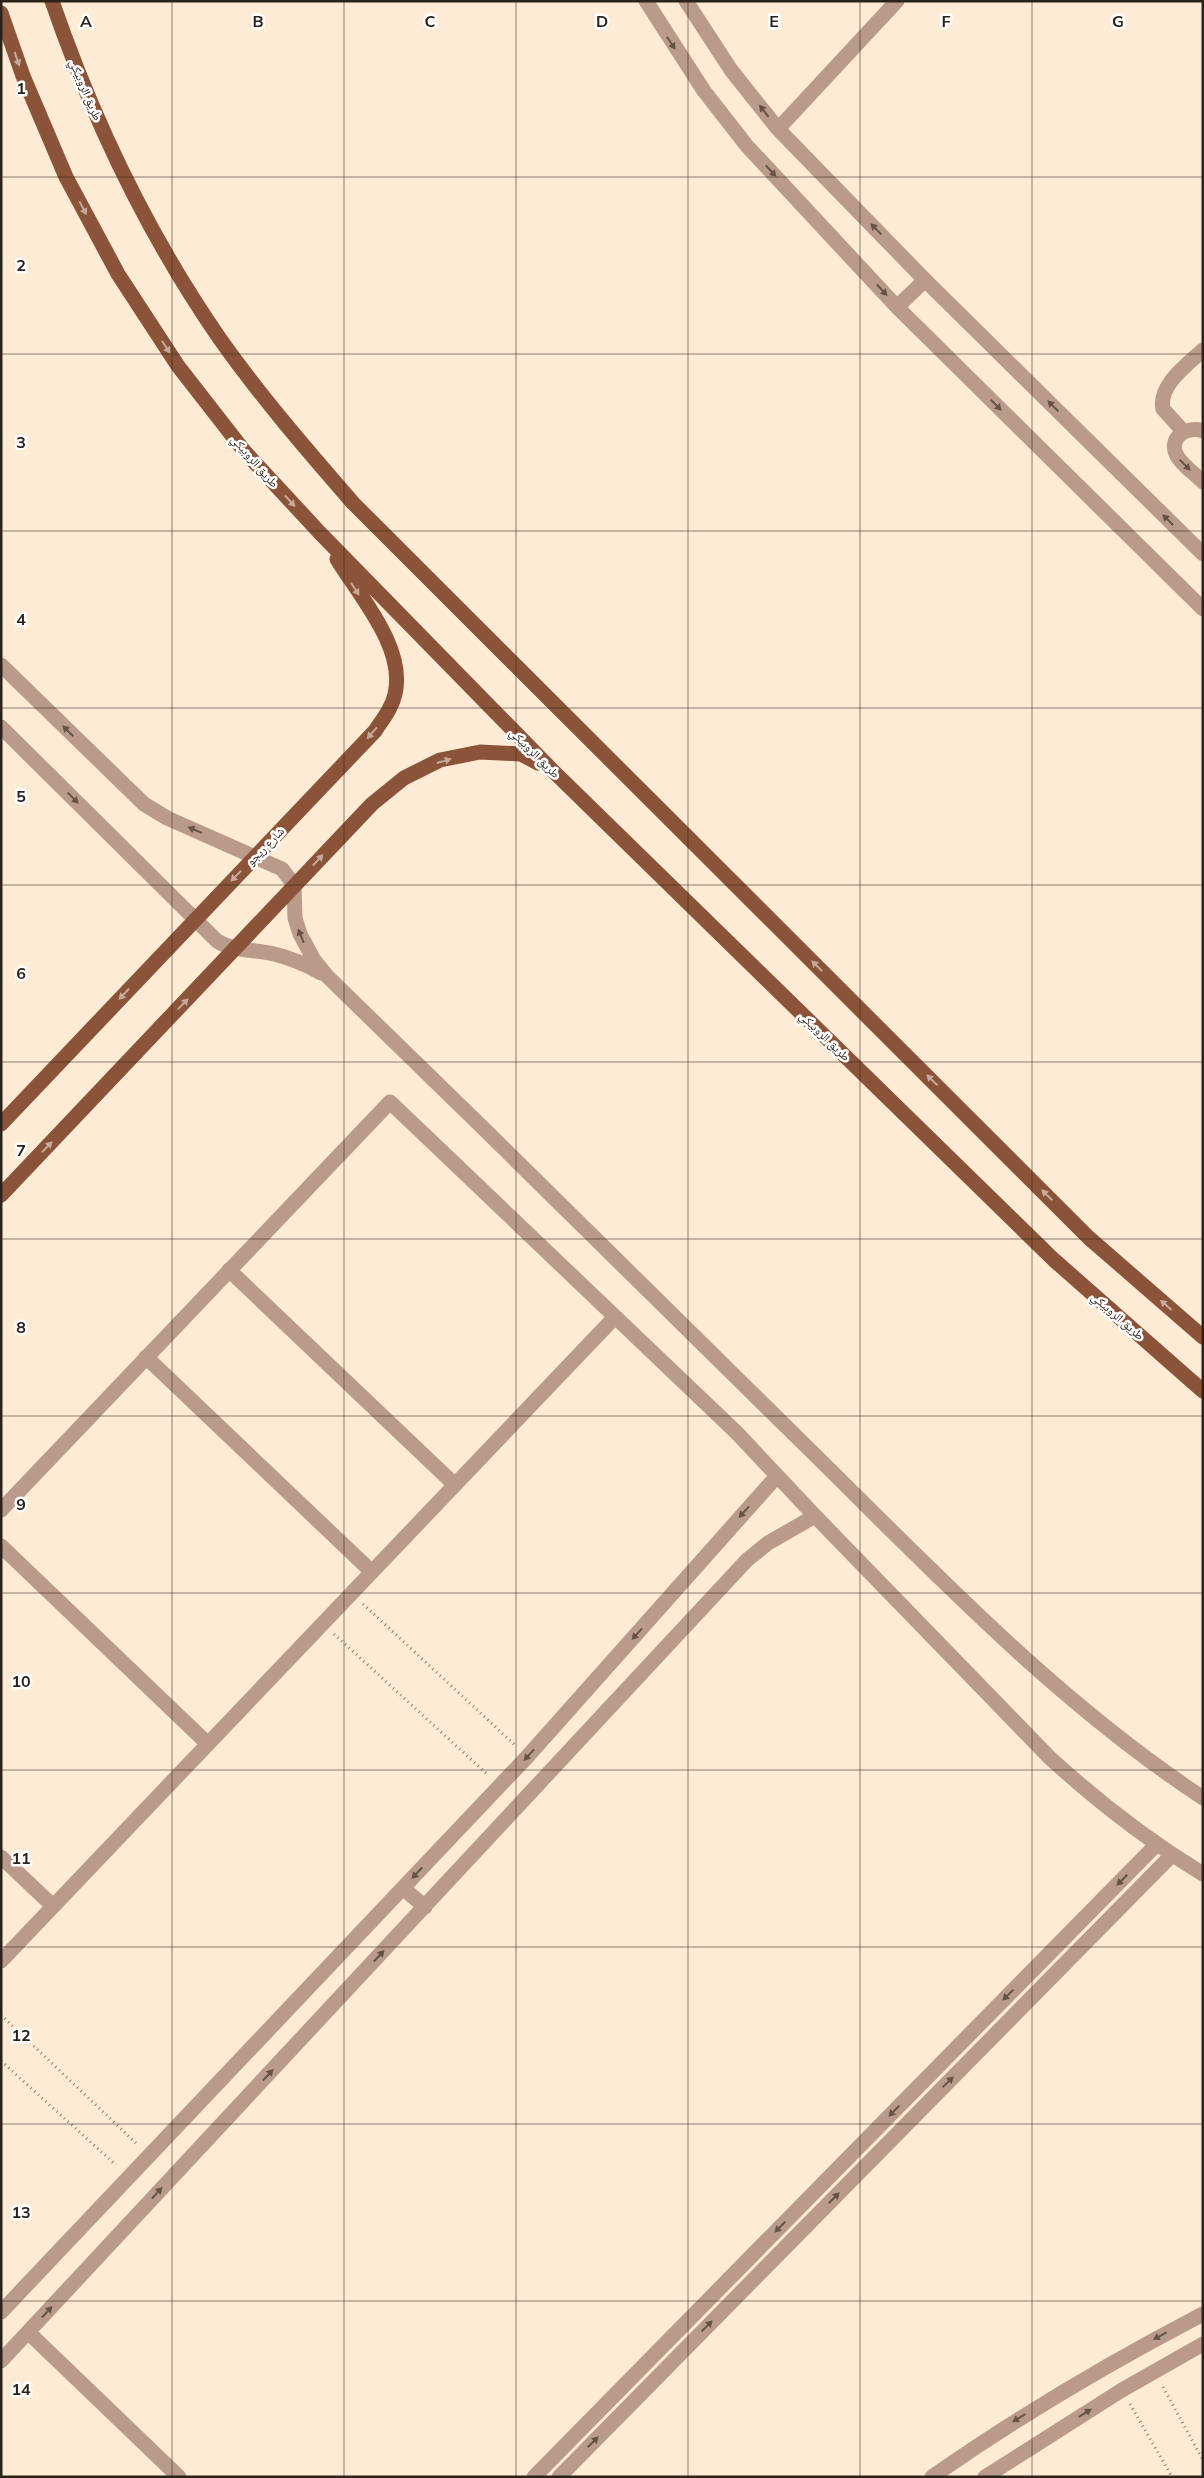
<svg xmlns="http://www.w3.org/2000/svg" width="1204" height="2478" font-family="Mulish,'Noto Naskh Arabic',sans-serif">
	<rect width="100%" height="100%" fill="#fdebd6"/>
	<g fill="none" stroke-linecap="round" stroke-linejoin="round">
		<path stroke="#8a7d6e" stroke-width="3" stroke-dasharray="1 4" stroke-linecap="butt" d="M363,1604l153,142
			M334,1634l154,141
			M1,2015l136,129
			M1,2061l115,104
			M1163,2387l40,73
			M1130,2404l42,73"/>
		<path stroke="#ba9a8b" stroke-width="15" d="M646,1l58,90 43,55 150,161 306,302
			M686,1l45,69 47,59 147,151 278,274
			M778,129l119,-128
			M897,307l28,-27
			M1183,431l-20,-22c-5,-24 24,-44 40,-59
			M1203,431c-16,-6 -36,7 -26,25 5,9 18,18 26,26
			M1,665l143,139 23,14 115,51 12,16 1,33 5,16 14,26 13,16c162,157 323,316 483,474 125,123 246,251 393,348
			M1,727l216,214c18,11 37,8 57,13 17,4 33,11 47,19
			M229,1270l226,215
			M146,1357l226,215
			M1,1510l389,-408 347,331 78,83 234,241c48,44 98,83 154,117
			M1,1546l207,198
			M1,1857l52,49
			M403,1888l22,19
			M1,1961l614,-644
			M1,2312l526,-555 250,-281
			M28,2332l151,145
			M1,2361l746,-801 21,-17 47,-27
			M534,2477l622,-632
			M559,2477l613,-622
			M932,2477c87,-61 177,-114 271,-163
			M985,2477l137,-87 81,-46"/>
		<path stroke="#8b5438" stroke-width="15" d="M52,1c41,119 96,234 168,338 41,58 87,111 133,164l736,735 114,99
			M1,13l22,63 43,101 52,97 60,92 67,86 75,81 231,236 503,491 149,131
			M1,1124l374,-393c8,-12 17,-23 20,-37 11,-46 -35,-97 -58,-135
			M1,1195l371,-391 32,-26 36,-18 40,-8 41,2 17,9"/>
	</g>
	<defs><path id="oneway-solid" d="M-6-.8H1V-3.2L6.5 0L1 3.2V.8H-6Z" transform="scale(1.25)"/></defs>
	<g fill="#645347">
		<use href="#oneway-solid" transform="translate(671 43) rotate(56)"/>
		<use href="#oneway-solid" transform="translate(764 111) rotate(-128)"/>
		<use href="#oneway-solid" transform="translate(771 171) rotate(47)"/>
		<use href="#oneway-solid" transform="translate(876 229) rotate(-134)"/>
		<use href="#oneway-solid" transform="translate(882 290) rotate(47)"/>
		<use href="#oneway-solid" transform="translate(996 405) rotate(45)"/>
		<use href="#oneway-solid" transform="translate(1053 406) rotate(-135)"/>
		<use href="#oneway-solid" transform="translate(1185 465) rotate(45)"/>
		<use href="#oneway-solid" transform="translate(1168 520) rotate(-135)"/>
		<use href="#oneway-solid" transform="translate(68 731) rotate(-135)"/>
		<use href="#oneway-solid" transform="translate(73 798) rotate(45)"/>
		<use href="#oneway-solid" transform="translate(195 830) rotate(-157)"/>
		<use href="#oneway-solid" transform="translate(301 936) rotate(-112)"/>
		<use href="#oneway-solid" transform="translate(744 1512) rotate(132)"/>
		<use href="#oneway-solid" transform="translate(637 1634) rotate(132)"/>
		<use href="#oneway-solid" transform="translate(529 1755) rotate(132)"/>
		<use href="#oneway-solid" transform="translate(417 1873) rotate(133)"/>
		<use href="#oneway-solid" transform="translate(1122 1880) rotate(135)"/>
		<use href="#oneway-solid" transform="translate(379 1956) rotate(-47)"/>
		<use href="#oneway-solid" transform="translate(1008 1995) rotate(135)"/>
		<use href="#oneway-solid" transform="translate(268 2075) rotate(-47)"/>
		<use href="#oneway-solid" transform="translate(948 2082) rotate(-45)"/>
		<use href="#oneway-solid" transform="translate(894 2111) rotate(135)"/>
		<use href="#oneway-solid" transform="translate(157 2193) rotate(-47)"/>
		<use href="#oneway-solid" transform="translate(834 2198) rotate(-45)"/>
		<use href="#oneway-solid" transform="translate(780 2227) rotate(135)"/>
		<use href="#oneway-solid" transform="translate(47 2312) rotate(-47)"/>
		<use href="#oneway-solid" transform="translate(707 2326) rotate(-45)"/>
		<use href="#oneway-solid" transform="translate(1160 2336) rotate(152)"/>
		<use href="#oneway-solid" transform="translate(1085 2413) rotate(-32)"/>
		<use href="#oneway-solid" transform="translate(1019 2418) rotate(149)"/>
		<use href="#oneway-solid" transform="translate(593 2442) rotate(-45)"/>
	</g>
	<g fill="#c5aa9c">
		<use href="#oneway-solid" transform="translate(17 59) rotate(71)"/>
		<use href="#oneway-solid" transform="translate(83 208) rotate(62)"/>
		<use href="#oneway-solid" transform="translate(166 347) rotate(57)"/>
		<use href="#oneway-solid" transform="translate(290 501) rotate(47)"/>
		<use href="#oneway-solid" transform="translate(355 589) rotate(57)"/>
		<use href="#oneway-solid" transform="translate(372 733) rotate(131)"/>
		<use href="#oneway-solid" transform="translate(444 761) rotate(-16)"/>
		<use href="#oneway-solid" transform="translate(318 860) rotate(-47)"/>
		<use href="#oneway-solid" transform="translate(236 876) rotate(134)"/>
		<use href="#oneway-solid" transform="translate(817 966) rotate(-135)"/>
		<use href="#oneway-solid" transform="translate(124 994) rotate(133)"/>
		<use href="#oneway-solid" transform="translate(183 1004) rotate(-46)"/>
		<use href="#oneway-solid" transform="translate(932 1080) rotate(-135)"/>
		<use href="#oneway-solid" transform="translate(47 1147) rotate(-46)"/>
		<use href="#oneway-solid" transform="translate(1047 1195) rotate(-135)"/>
		<use href="#oneway-solid" transform="translate(1166 1305) rotate(-139)"/>
	</g>
	<path fill="none" stroke="#2b2319" stroke-width="1" stroke-opacity="0.55" d="M172,1v2476M344,1v2476M516,1v2476M688,1v2476M860,1v2476M1032,1v2476M1,177h1202M1,354h1202M1,531h1202M1,708h1202M1,885h1202M1,1062h1202M1,1239h1202M1,1416h1202M1,1593h1202M1,1770h1202M1,1947h1202M1,2124h1202M1,2301h1202"/>
	<g text-anchor="middle" dominant-baseline="central" stroke-width="5" stroke-linejoin="round" paint-order="stroke">
		<g font-size="12" fill="#2b2319" stroke="#fff">
			<text transform="translate(86 90) rotate(67)">طريق الروبيكي</text>
			<text transform="translate(255 461) rotate(49)">طريق الروبيكي</text>
			<text transform="translate(535 753) rotate(45)">طريق الروبيكي</text>
			<text transform="translate(265 846) rotate(-46)">شارع ريجو</text>
			<text transform="translate(825 1036) rotate(44)">طريق الروبيكي</text>
			<text transform="translate(1118 1316) rotate(41)">طريق الروبيكي</text>
		</g>
	</g>
	<g font-size="16" text-anchor="middle" font-weight="bold" fill="#2b2319" stroke="#fff" stroke-width="5" stroke-linejoin="round" paint-order="stroke">
		<text x="86" y="27">A</text>
		<text x="258" y="27">B</text>
		<text x="430" y="27">C</text>
		<text x="602" y="27">D</text>
		<text x="774" y="27">E</text>
		<text x="946" y="27">F</text>
		<text x="1118" y="27">G</text>
		<text x="21" y="94">1</text>
		<text x="21" y="271">2</text>
		<text x="21" y="448">3</text>
		<text x="21" y="625">4</text>
		<text x="21" y="802">5</text>
		<text x="21" y="979">6</text>
		<text x="21" y="1156">7</text>
		<text x="21" y="1333">8</text>
		<text x="21" y="1510">9</text>
		<text x="21" y="1687">10</text>
		<text x="21" y="1864">11</text>
		<text x="21" y="2041">12</text>
		<text x="21" y="2218">13</text>
		<text x="21" y="2395">14</text>
	</g>
	<rect width="1204" height="2478" fill="none" stroke="#2b2319" stroke-width="5"/>
</svg>
